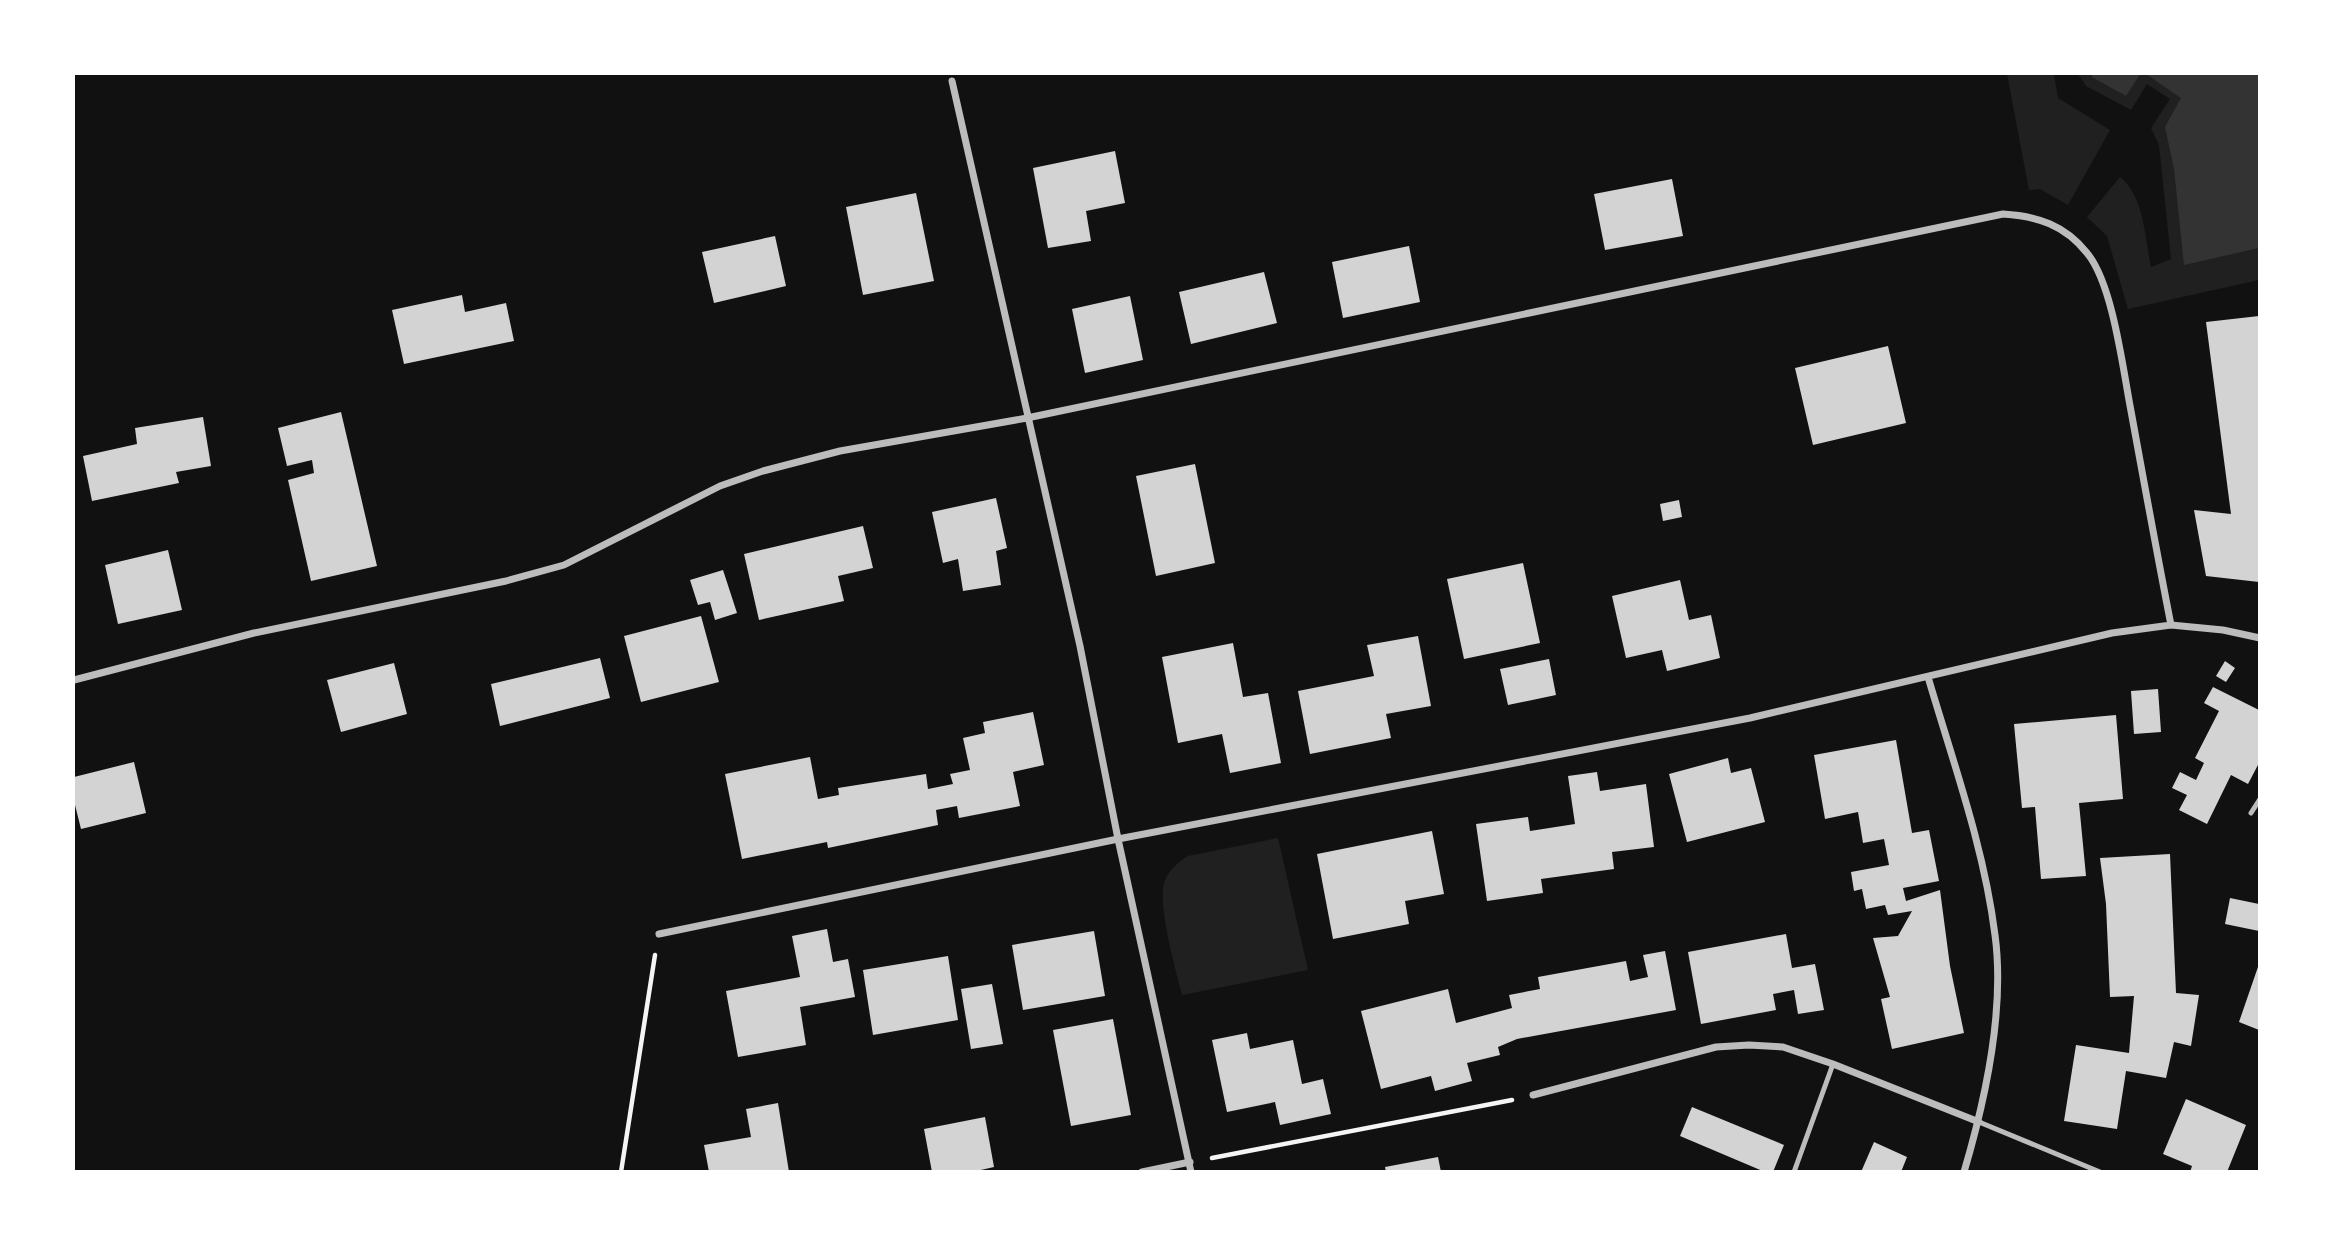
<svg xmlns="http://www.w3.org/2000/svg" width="2333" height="1245" font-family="Barlow,sans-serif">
	<rect width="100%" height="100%" fill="#111"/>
	<path fill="#202020" d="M2007,74h47l4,24 52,32 -42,75 -28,-16 -11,1z
		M2078,74h181v206l-131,29 -21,-73 -20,-19 33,-40c24,19 25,61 31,90l20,-8 -12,-114 -8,-17 19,-29 -23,-15 -16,26 -45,-24z
		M1278,838l30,132 -126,25c-6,-25 -26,-93 -17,-115 5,-11 13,-18 23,-24z"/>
	<path fill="#333" d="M2092,74h48l-14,22 -34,-19z
		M2146,74h113v174l-75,17 -10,-96 -9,-42 16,-29z"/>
	<path fill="#d3d3d3" d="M1115,151l10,52 -39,8 5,30 -43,7 -15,-80z
		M1672,179l11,57 -78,14 -11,-56z
		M916,193l18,88 -71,14 -17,-88z
		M775,236l11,50 -72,17 -12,-51z
		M1409,246l11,56 -77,16 -11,-56z
		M1264,272l13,51 -86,21 -12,-52z
		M462,295l3,17 41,-9 8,38 -110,23 -12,-54z
		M1130,296l13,64 -58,13 -13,-64z
		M2259,316v266l-53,-6 -12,-66 37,4 -25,-192z
		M1888,346l18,77 -93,22 -18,-77z
		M341,412l36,154 -66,15 -23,-101 26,-7 -2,-13 -25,6 -9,-38z
		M203,417l8,49 -35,6 3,11 -87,18 -9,-45 54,-12 -2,-16z
		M1195,464l20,99 -59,13 -20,-100z
		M996,498l11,50 -11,3 5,34 -38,6 -5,-32 -15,4 -11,-51z
		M1679,500l3,17 -19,4 -3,-17z
		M863,526l10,42 -35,8 6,25 -85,19 -15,-66z
		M168,550l14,60 -64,14 -13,-59z
		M1523,563l17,80 -76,16 -17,-80z
		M723,570l14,43 -22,7 -5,-18 -12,3 -8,-25z
		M1680,580l9,40 22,-5 9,43 -53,13 -5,-21 -36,8 -14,-62z
		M701,616l18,66 -78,20 -17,-66z
		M1418,636l13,70 -45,8 5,24 -81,16 -12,-63 76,-15 -7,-31z
		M1233,643l10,54 25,-4 13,70 -51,10 -8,-39 -44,9 -16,-86z
		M600,658l10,40 -110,28 -9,-42z
		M1549,659l7,36 -48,10 -8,-36z
		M2225,661l10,7 -9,14 -10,-6z
		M394,663l13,51 -66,18 -14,-52z
		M2213,687l46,23v53l-11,21 -17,-9 -24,49 -28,-14 8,-15 -15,-7 8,-16 16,8 8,-17 -9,-5 24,-47 -15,-8z
		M2158,689l3,43 -27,2 -3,-43z
		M1033,712l11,53 -31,7 7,34 -61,12 -2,-12 -21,4 2,15 -110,23 -1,-6 -85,17 -17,-85 85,-17 8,42 21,-4 -1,-7 88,-14 2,15 25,-5 -3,-10 20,-4 -7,-32 22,-5 -2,-11z
		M2116,715l7,84 -44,4 7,73 -45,3 -6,-72 -13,1 -8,-84z
		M1896,740l16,93 17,-3 10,51 -36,7 3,13 34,-11 10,76 14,67 -72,16 -11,-50 9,-2 -17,-59 25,-2 14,-25 -24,4 -3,-10 -19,4 -4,-20 -8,2 -3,-19 38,-7 -5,-26 -21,4 -5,-31 -33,7 -11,-64z
		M1728,758l3,15 20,-5 14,54 -78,20 -18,-68z
		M134,762l12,51 -65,16 -7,-28v-24z
		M1597,772l3,19 46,-7 8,63 -42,5 2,17 -73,10 2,14 -56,8 -11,-77 52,-7 2,14 45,-7 -7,-48z
		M1432,831l12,63 -39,7 4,23 -76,15 -16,-85z
		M2170,854l6,139 23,2 -8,51 -17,-4 -8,36 -40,-7 -9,58 -53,-8 12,-76 53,8 5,-57 -24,1 -4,-93 -6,-46z
		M2230,898l29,6v27l-34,-7z
		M827,929l6,33 15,-3 7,38 -55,10 6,38 -68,12 -12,-66 74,-14 -8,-41z
		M1094,931l11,65 -82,14 -11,-65z
		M1786,934l6,34 23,-4 9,46 -26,4 -4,-24 -21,4 3,16 -75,14 -13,-72z
		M1665,951l11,59 -159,29 -19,8 2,8 -33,8 5,18 -37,10 -4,-15 -50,13 -20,-78 87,-22 8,34 56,-15 -3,-13 31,-6 -2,-12 88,-16 4,20 18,-4 -5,-22z
		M948,956l10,64 -85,15 -10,-65z
		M2259,964v66l-20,-8z
		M992,984l11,60 -32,5 -10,-60z
		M1113,1019l18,96 -60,11 -18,-96z
		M1247,1033l3,16 43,-9 9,44 21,-5 8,35 -51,11 -5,-23 -48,10 -15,-72z
		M2186,1099l60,26 -19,47h-37l2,-6 -29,-12z
		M778,1103l11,69h-80l-5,-27 47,-8 -5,-28z
		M1692,1107l92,38 -11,27h-8l-85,-36z
		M985,1117l9,50 -22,5h-40l-8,-43z
		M1874,1142l33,15 -6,15h-40z
		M1438,1157l3,15h-55l-1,-5z"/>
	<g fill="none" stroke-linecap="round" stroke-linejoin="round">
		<path stroke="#f5f5f5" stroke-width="4.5" d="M1212,1158l300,-58
			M621,1172l34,-217"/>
		<path stroke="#bcbcbc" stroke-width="5" d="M2251,813l9,-14
			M1979,1122l121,50
			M1794,1172l39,-108"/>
		<path stroke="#bcbcbc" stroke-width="7" d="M952,81l128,565 38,193 73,333
			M1928,677c25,85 56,170 67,258 10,74 -10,166 -31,237
			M74,680l180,-47 252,-52 58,-16 156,-79 43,-15 77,-20 187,-33 976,-204c34,2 62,11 84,39 26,31 36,117 44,158 13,71 26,143 40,214
			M659,934l459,-95 632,-121 362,-85 59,-8 52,5 37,8
			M1533,1095l183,-48 33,-2 34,2 50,17 146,58
			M1142,1172l48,-10"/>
	</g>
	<rect width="2333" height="1245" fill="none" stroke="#ffffff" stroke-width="150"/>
</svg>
